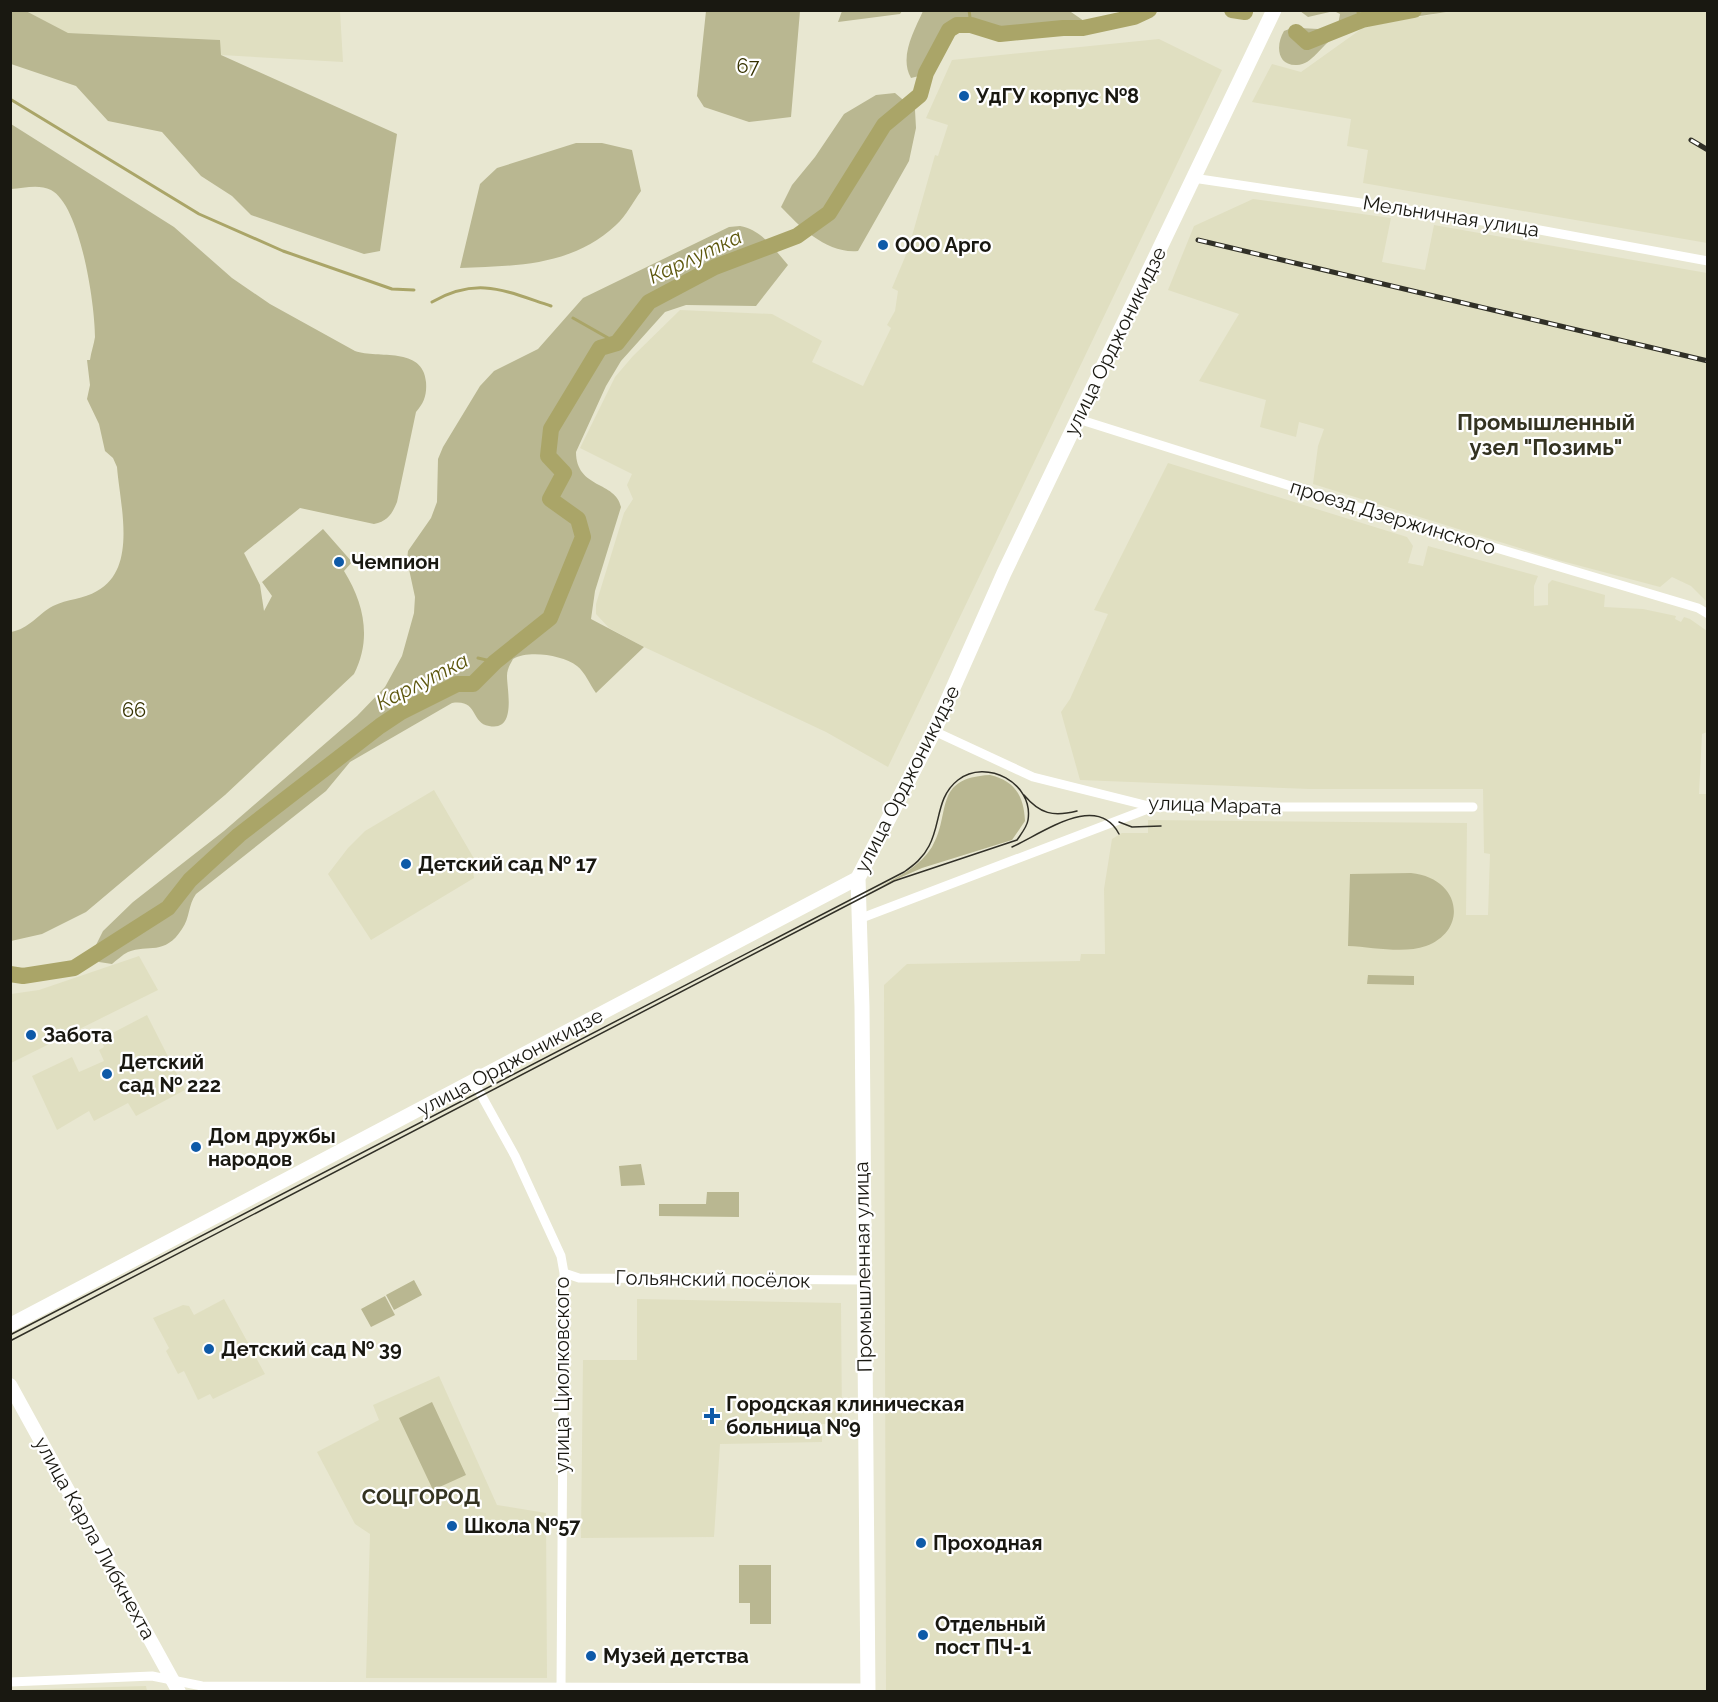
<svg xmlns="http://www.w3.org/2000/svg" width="1718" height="1702" font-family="Raleway,sans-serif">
	<rect width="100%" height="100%" fill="#e8e7d1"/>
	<path fill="#e0dfc1" d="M26,11h314l3,51 -122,-7 -2,-15 -152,-7z
		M1452,11h255v232l-344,-60 5,-33 -21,-4 4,-27 -99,-17 20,-38 29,8 63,-45z
		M1159,39l63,31 -334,697 -62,-35 -182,-85 -35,-19 -13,-14v-10l28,-91 9,-14 -6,-14 5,-11 -52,-26 35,-71 18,-21 47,-46 92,4 50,27 -10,21 51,24 28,-58 -4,-3 8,-14 3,-20 -6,-3 16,-38 27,-95 3,1 10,-31 -22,-7 26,-58z
		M1253,199l138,19 -9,44 43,8 9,-45 273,48v329l-16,-16 -19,-9 -12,10 -102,-27 -245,-76 5,-38 6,-17 -25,-7 -3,15 -36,-10 6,-27 -67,-19 40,-67 -71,-24 26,-64z
		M1168,463l239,74 6,9 -5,17 15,3 5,-20 110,30 -4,10v20l14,-1v-21l4,-4 53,15 -1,12 39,2 33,7 -1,3 6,3 3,-5 6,2 17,12v101l-5,2 -3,60h9l-1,897h-821l-2,-706 23,-21 173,-3 1,-7h24l-1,-65 8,-50 10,-6h26v-13l319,3 -1,92h22l2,-61 -6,-1 -1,-64h-173l-230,-9 -19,-68 9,-13 38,-85 -14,-4z
		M434,790l42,72 -4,5 2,11 -103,62 -43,-66 20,-26 17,-17z
		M139,956l19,34 -147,73v-69l28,-4z
		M147,1015l38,75 -49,26 -8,-13 -34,18 -5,-10 -32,19 -25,-54 40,-19 7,15 25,-11 -5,-11 5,-3 -3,-8z
		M224,1299l41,75 -52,25 -3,-5 -12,6 -14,-29 -6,3 -12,-23 3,-3 -16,-30 30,-13 6,1 5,9z
		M637,1299l204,4 1,121h-20v18l-102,2 -6,93 -133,1 2,-178h54z
		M439,1376l58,129 49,8 1,165h-181l4,-144 -15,-10 -38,-72 62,-32 -6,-15z
		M146,1686l1,5h-137l1,-1z"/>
	<path fill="#b9b791" d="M11,10l15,1 42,22 152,7 1,15 176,79 -17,117 -16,3 -113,-39 -19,-19 -31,-20 -39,-44 -54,-11 -32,-35 -65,-22z
		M706,11h94l-9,106 -42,5 -45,-15 -7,-11z
		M842,11v-1l60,1 -2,3 -62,8z
		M923,11l148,1 13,9 -7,3 -77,4 -36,-7 -18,5 -27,50 -8,2c-12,-21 3,-47 12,-67z
		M1300,11h152c-39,7 -83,9 -118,27 -12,6 -22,27 -37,27 -21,1 -21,-21 -13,-34 17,-7 36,3 54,-6l2,-11 -6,-3 -26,6z
		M895,93l20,17 1,18 -7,33 -51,90c-31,3 -58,-24 -77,-44l11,-22 23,-28 29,-43 32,-19z
		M11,124l163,103 58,51 38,26 85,47c23,8 68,-5 71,31 1,13 -2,21 -10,30l-19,90c-5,12 -9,19 -23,22l-74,-16 -56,45 16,32 4,26 8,-15 -10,-14 61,-53 29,33 -8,9c20,32 28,68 10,103l-129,121 -139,117 -44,22 -31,7v-309c18,-3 27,-18 42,-26 14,-7 31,-7 44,-15 41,-22 23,-86 20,-124l-4,-9 -8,-7 -6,-27 -12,-25 3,-14 -3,-25h3c1,-8 4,-16 5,-23 0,-31 -14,-131 -44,-147 -12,-6 -27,-2 -40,-1z
		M576,143h26l30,7 9,41c-8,11 -15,25 -25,34 -44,41 -99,41 -156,43l20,-84 17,-16z
		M740,226c22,4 34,23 48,39l-32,41 -70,-1 -21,7 -44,49 -15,25 -30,66c0,37 40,29 45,55l-26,84 -4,28 53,28 -48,46c-6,-8 -11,-21 -19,-27 -15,-11 -48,-16 -64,-7 -3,6 -6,10 -6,17 0,14 10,56 -18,50 -19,-3 -10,-27 -37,-23l-102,59 -24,29 -130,103c-8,11 -6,24 -14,35 -17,27 -34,15 -54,23 -6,3 -11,8 -16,12l-13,-2 -5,-13 9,-18 30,-29 91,-71 133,-115 28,-29 17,-31 12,-43 1,-16 -8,-37 1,-9 23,-33 6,-16 1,-43 5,-12 37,-61 14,-15 44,-22 45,-51 146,-71z
		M990,775c25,6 34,21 35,46l-13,19 -90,28 -41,18c19,-10 39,-20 51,-39 20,-34 0,-69 58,-72z
		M1411,873c50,5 58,57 15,73 -22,8 -54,1 -78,0l2,-72z
		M1368,975l46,1v9l-47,-1z
		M641,1164l4,21 -24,1 -2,-20z
		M707,1192h32v25l-80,-1v-12h47z
		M414,1280l8,15 -28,15 -8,-15z
		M385,1296l10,19 -24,12 -10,-18z
		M432,1402l34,73 -33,15 -34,-72z
		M739,1565h32v59h-21v-21h-11z"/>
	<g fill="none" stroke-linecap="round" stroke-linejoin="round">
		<path stroke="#aaa568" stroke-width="3" d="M969,10l2,15
			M1357,10l5,10
			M10,99l189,115 84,37 109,38 22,1
			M432,302c46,-26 73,-11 119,4
			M573,318l44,25
			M478,658l17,4"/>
		<path stroke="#aaa568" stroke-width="16" d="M1232,10l13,2
			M1296,32l11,10 55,-22 52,-10
			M10,974l13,2 51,-8 94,-60 22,-28 49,-45 141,-109 21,-14 56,-28h16l22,-22 55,-44 33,-81 -5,-18 -28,-20 14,-26 -16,-17 3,-27 49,-81 17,-5 32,-41 66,-35 82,-31 32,-23 55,-88 36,-30 6,-22 23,-43 8,-5h14l29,9 63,-6h20l51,-11 15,-7"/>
		<path stroke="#fff" stroke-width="9" d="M1193,178l330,49 185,34
			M1078,419l260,82 360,107 10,6
			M934,731l99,46 120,30h320
			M859,919l294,-112
			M474,1082l41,74 46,100 3,17 -3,415
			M564,1273l15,5 284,2
			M10,1682l142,-6 50,10 666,2"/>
		<path stroke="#fff" stroke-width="14" d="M10,1325l848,-447
			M10,1385l169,307"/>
		<path stroke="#fff" stroke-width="15" d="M868,1692l-6,-685 -4,-129 76,-147 70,-158 270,-563"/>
		<path stroke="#313027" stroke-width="1.5" d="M1024,795c16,19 29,22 53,16
			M1119,822l13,5 29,-1
			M1012,847c31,-14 85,-55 107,-13
			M10,1335l894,-463c10,-7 19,-14 25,-26 12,-22 7,-49 29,-66 28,-22 76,3 70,40 -1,7 -7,14 -11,20l-123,41 -884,460"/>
		<g stroke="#313027" stroke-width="5">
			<path id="rail" d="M1691,140l17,10
				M1198,240l510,121"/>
		</g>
		<use href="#rail" stroke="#fff" stroke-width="3" stroke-dasharray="9" stroke-linecap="butt"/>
	</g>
	<g fill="#0e5aa8" stroke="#fff" stroke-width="2">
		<circle cx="964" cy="96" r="6"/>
		<circle cx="883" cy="245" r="6"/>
		<circle cx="339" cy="562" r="6"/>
		<circle cx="406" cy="864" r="6"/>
		<circle cx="31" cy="1035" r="6"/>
		<circle cx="107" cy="1074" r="6"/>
		<circle cx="196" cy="1147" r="6"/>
		<circle cx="209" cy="1349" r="6"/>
		<path d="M709 1407h6v6h6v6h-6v6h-6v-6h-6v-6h6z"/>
		<circle cx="452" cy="1526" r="6"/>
		<circle cx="921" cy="1543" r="6"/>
		<circle cx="923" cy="1635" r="6"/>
		<circle cx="591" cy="1656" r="6"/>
	</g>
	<g text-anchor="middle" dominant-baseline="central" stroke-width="4.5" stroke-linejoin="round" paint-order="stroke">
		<g font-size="20" fill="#363200" stroke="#fff">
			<text x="748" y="66">67</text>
			<text x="134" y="710">66</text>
		</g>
		<g font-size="20" font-weight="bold" fill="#191811" stroke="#fff" text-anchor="start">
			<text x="976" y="96">УдГУ корпус №8</text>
			<text x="895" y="245">ООО Арго</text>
			<text x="351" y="562">Чемпион</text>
			<text x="418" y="864">Детский сад № 17</text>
			<text x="43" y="1035">Забота</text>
			<text x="119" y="1062">Детский<tspan x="119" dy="23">сад № 222</tspan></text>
			<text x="208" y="1136">Дом дружбы<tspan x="208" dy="23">народов</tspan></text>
			<text x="221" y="1349">Детский сад № 39</text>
			<text x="726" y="1404">Городская клиническая<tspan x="726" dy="23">больница №9</tspan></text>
			<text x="464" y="1526">Школа №57</text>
			<text x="933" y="1543">Проходная</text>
			<text x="935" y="1624">Отдельный<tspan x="935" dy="23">пост ПЧ-1</tspan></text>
			<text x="603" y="1656">Музей детства</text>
		</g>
		<g font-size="20" fill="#191811" stroke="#fff">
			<text transform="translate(1451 216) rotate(9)">Мельничная улица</text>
			<text transform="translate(1115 341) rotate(-64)">улица Орджоникидзе</text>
			<text transform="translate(1393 517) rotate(17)">проезд Дзержинского</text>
			<text transform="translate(907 779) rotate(-63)">улица Орджоникидзе</text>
			<text transform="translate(1215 805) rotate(2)">улица Марата</text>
			<text transform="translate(510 1062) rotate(-28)">улица Орджоникидзе</text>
			<text transform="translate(863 1267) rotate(-91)">Промышленная улица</text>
			<text transform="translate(713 1279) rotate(1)">Гольянский посёлок</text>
			<text transform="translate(562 1375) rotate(-90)">улица Циолковского</text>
			<text transform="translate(95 1538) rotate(61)">улица Карла Либкнехта</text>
		</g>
		<g font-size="21" font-style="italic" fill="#5d570d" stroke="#fff">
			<text transform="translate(695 256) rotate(-25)">Карлутка</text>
			<text transform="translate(422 681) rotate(-27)">Карлутка</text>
		</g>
		<g font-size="21" font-weight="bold" fill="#343321" stroke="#fff">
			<text x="421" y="1496">СОЦГОРОД</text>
		</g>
		<g font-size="22" font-weight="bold" fill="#343321" stroke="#fff">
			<text x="1546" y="422">Промышленный<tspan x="1546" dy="25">узел "Позимь"</tspan></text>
		</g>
	</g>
	<rect width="1718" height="1702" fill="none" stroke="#191811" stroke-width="24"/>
</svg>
